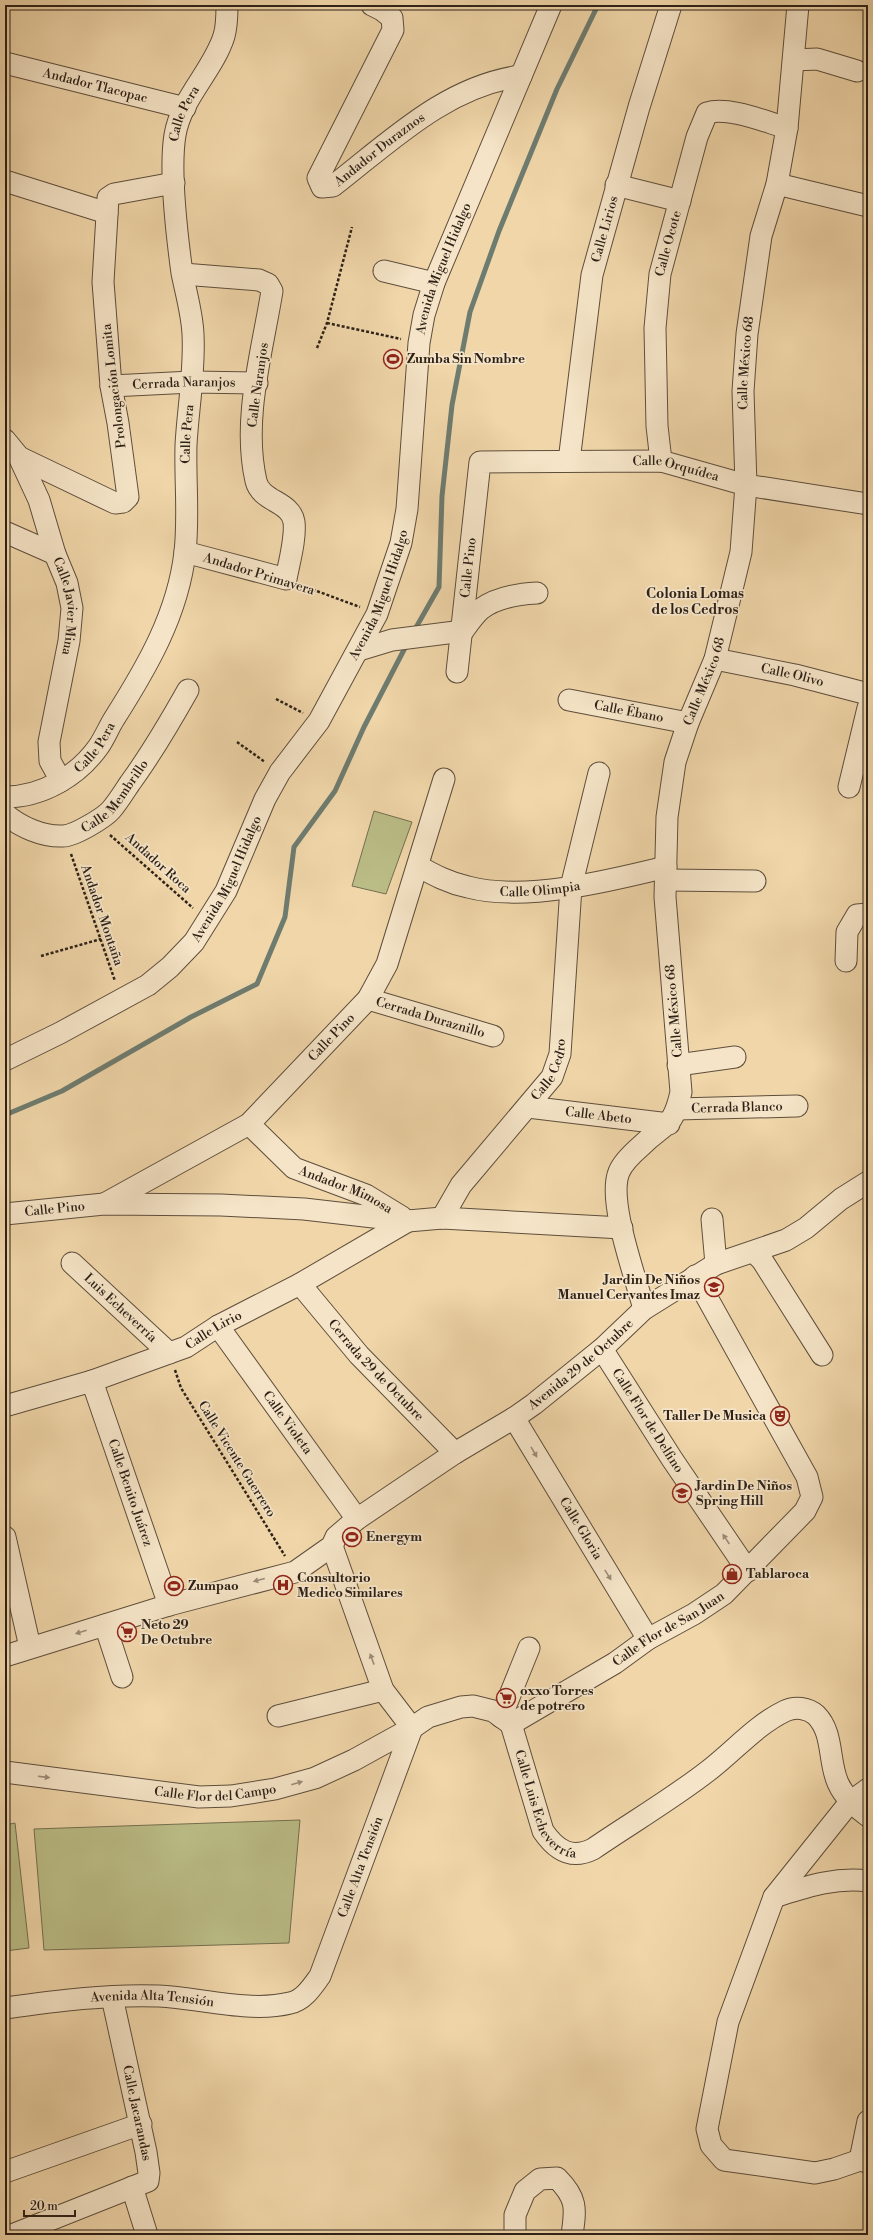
<svg xmlns="http://www.w3.org/2000/svg" width="873" height="2240" font-family="'Libre Bodoni',serif">
	<rect width="100%" height="100%" fill="#f0d6a9"/>
	<filter id="stains"><feTurbulence type="fractalNoise" baseFrequency=".005" numOctaves="4"/><feColorMatrix values="0 0 0 0 .2 0 0 0 0 .09 0 0 0 0 .02 0 0 0 .5 -.17"/></filter>
	<radialGradient id="worn" r=".72"><stop offset=".6" stop-color="#630" stop-opacity="0"/><stop offset="1" stop-color="#630" stop-opacity=".3"/></radialGradient>
	<path fill="#bbbd87" stroke="#746f50" d="M374,811l38,11 -26,72 -34,-8z
		M300,1820l-11,123 -245,7 -10,-121z
		M15,1823l14,125 -24,3v-126z"/>
	<g fill="none" stroke-linecap="round" stroke-linejoin="round">
		<path stroke="#6e7c70" stroke-width="5" d="M414,631l25,-44 3,-91 10,-91 18,-93 29,-81 58,-142 41,-84
			M5,1115l57,-24 129,-74 66,-33 28,-67 9,-70 41,-56 29,-64 43,-83"/>
		<g stroke="#5e4e3c" stroke-width="23">
			<g id="minor">
				<path id="s1" d="M372,5l10,5 10,8 1,12 -75,148 4,9 11,-1c57,-44 113,-100 188,-110"/>
				<path d="M794,60l23,-1 40,12"/>
				<path id="s2" d="M5,63l180,45"/>
				<path d="M5,181l102,32"/>
				<path d="M777,184l91,22"/>
				<path d="M616,185l64,16"/>
				<path d="M384,271l50,12"/>
				<path d="M183,274l76,6 9,4 4,7c-10,62 -30,129 -16,190 5,21 35,20 38,41 2,16 -5,41 -8,57l-101,-27"/>
				<path id="s3" d="M111,386l81,-4 65,1"/>
				<path id="s4" d="M5,440l14,17 20,43 16,54 12,29 5,25 -3,33 -20,101 1,19 11,20"/>
				<path d="M19,457l96,46 8,-1 5,-5 -10,-74 -7,-37 -8,-104 5,-84 6,-4 60,-11"/>
				<path id="s5" d="M569,461l23,-186 47,-168 32,-102"/>
				<path id="s6" d="M661,461l-4,-35 -2,-98 5,-54 37,-137 10,-24c21,-7 59,9 80,15"/>
				<path d="M5,532l50,22"/>
				<path d="M359,650l33,-10 71,-9c5,-7 11,-16 18,-22 16,-12 37,-15 56,-16"/>
				<path id="s7" d="M715,659l80,16 73,19"/>
				<path id="s8" d="M457,672l23,-210 181,-1 85,24 122,19"/>
				<path id="s9" d="M569,700l119,23"/>
				<path d="M849,787l19,-79"/>
				<path id="s10" d="M5,797c37,0 73,-21 94,-51 6,-9 10,-19 15,-27 33,-52 64,-105 71,-167 4,-35 0,-71 1,-107 2,-37 9,-74 7,-111 -1,-21 -7,-41 -11,-61 -5,-37 -13,-102 -7,-138 6,-37 38,-64 49,-99 3,-10 3,-21 3,-31"/>
				<path id="s11" d="M5,814c15,13 38,23 58,22 11,0 41,-18 48,-26 7,-8 13,-18 19,-27 22,-30 40,-61 58,-93"/>
				<path id="s12" d="M418,866c16,9 31,17 50,21 57,15 141,-6 198,-20"/>
				<path d="M666,880l89,1"/>
				<path d="M846,961l1,-29 10,-17 11,-1"/>
				<path id="s13" d="M368,999l125,37"/>
				<path id="s14" d="M5,1060l55,-27 88,-48 22,-18 24,-25 32,-51 39,-92 15,-27 39,-51 58,-107 24,-71 6,-34 12,-166 5,-28 10,-32 117,-278"/>
				<path d="M678,1065l57,-8"/>
				<path id="s15" d="M528,1107l141,17"/>
				<path id="s16" d="M677,1109l120,-3"/>
				<path id="s17" d="M249,1124l45,44 72,27 36,22"/>
				<path id="s18" d="M106,1203l143,-79 119,-125 19,-35 57,-185"/>
				<path id="s19" d="M5,1214l99,-10 117,1 83,4 104,12 34,-3 180,10"/>
				<path id="s20" d="M442,1218l19,-33 91,-108 8,-23 11,-167 28,-114"/>
				<path d="M712,1219l4,45"/>
				<path d="M754,1252l8,8 60,95"/>
				<path id="s21" d="M72,1263l97,90"/>
				<path id="s22" d="M300,1284l59,71 96,98"/>
				<path id="s23" d="M644,1309c-8,-31 -37,-108 -25,-137 4,-10 14,-19 22,-26 24,-24 32,-17 40,-54l-16,-195 2,-80 8,-55 13,-39 27,-64 26,-107 5,-67 -3,-94 4,-57 14,-98 16,-52 10,-56 11,-123"/>
				<path id="s24" d="M218,1326l139,193"/>
				<path id="s25" d="M602,1349l70,110 76,112"/>
				<path id="s26" d="M92,1381l77,224"/>
				<path id="s27" d="M5,1406l87,-25 94,-34 32,-21 82,-42 108,-63"/>
				<path id="s28" d="M514,1418l134,221"/>
				<path d="M5,1537l25,110"/>
				<path d="M332,1546l51,144 29,38"/>
				<path d="M105,1625l17,52"/>
				<path id="s29" d="M5,1656l164,-51 126,-33 37,-26 4,-9 21,-18 98,-66 59,-35 20,-14 68,-55 42,-40 72,-45 70,-24 20,-12 35,-29 27,-17"/>
				<path d="M278,1716l105,-26"/>
				<path d="M501,1717l28,-69"/>
				<path id="s30" d="M511,1724l104,-61 33,-24 46,-25 30,-20 81,-83 7,-14 -5,-20 -112,-201"/>
				<path id="s31" d="M5,1772l194,25 32,-1 44,-7 40,-11 39,-18 58,-32 16,-11 33,-10 12,-1 20,5 18,13 32,107c13,19 28,29 50,18 38,-26 79,-50 115,-78 26,-20 48,-46 77,-60 10,-5 23,-3 31,4 18,18 12,46 22,68 6,14 18,24 30,33"/>
				<path d="M774,1897c32,-10 60,-20 94,-16"/>
				<path id="s32" d="M5,2008c51,-7 103,-14 154,-12 41,2 91,17 131,7 14,-3 22,-16 30,-27l92,-248"/>
				<path d="M868,2121l-8,39 8,2"/>
				<path d="M860,2160l-26,9 -19,4 -91,-13 -13,-15 -4,-16 21,-107 46,-125 76,-95 18,-13"/>
				<path d="M5,2172l136,-48"/>
				<path d="M132,2187l15,48"/>
				<path d="M12,2235l136,-54 1,-8 -3,-21 -34,-155"/>
				<path d="M515,2235v-20l10,-24 15,-12 17,-1c20,20 19,30 15,57"/>
			</g>
		</g>
		<path stroke="#2d2118" stroke-width="2.5" stroke-dasharray="3 2" stroke-linecap="butt" d="M327,323l74,16
			M317,348l10,-25 25,-96
			M303,586l57,21
			M276,699l27,14
			M237,742l28,20
			M110,835l83,73
			M71,854l44,127
			M41,956l60,-17
			M175,1370l6,18 104,168"/>
		<use href="#minor" stroke="#f5e4c7" stroke-width="21"/>
	</g>
	<defs><path id="oneway-solid" d="M-6-.8H1V-3.2L6.5 0L1 3.2V.8H-6Z"/></defs>
	<g fill="#9b8c78">
		<use href="#oneway-solid" transform="translate(534 1452) rotate(60)"/>
		<use href="#oneway-solid" transform="translate(726 1539) rotate(-124)"/>
		<use href="#oneway-solid" transform="translate(608 1575) rotate(58)"/>
		<use href="#oneway-solid" transform="translate(259 1580) rotate(165)"/>
		<use href="#oneway-solid" transform="translate(81 1632) rotate(163)"/>
		<use href="#oneway-solid" transform="translate(372 1659) rotate(-110)"/>
		<use href="#oneway-solid" transform="translate(44 1777) rotate(7)"/>
		<use href="#oneway-solid" transform="translate(297 1783) rotate(-16)"/>
	</g>
	<defs>
		<g id="stadium-ring" transform="scale(1)"><circle r="9.5" fill="#f5e4c7" stroke="#8f2418" stroke-width="1.5"/><path d="M0-5a6.5 5 0 1 0 0 10a6.5 5 0 1 0 0-10ZM-3.5-1.8h7v3.6h-7Z" fill="#8f2418"/></g>
		<g id="school-ring" transform="scale(1)"><circle r="9.5" fill="#f5e4c7" stroke="#8f2418" stroke-width="1.5"/><path d="M0-5L7-2L0 1L-7-2ZM-4 1L0 2.5L4 1V4Q0 6-4 4Z" fill="#8f2418"/></g>
		<g id="theatre-ring" transform="scale(1)"><circle r="9.5" fill="#f5e4c7" stroke="#8f2418" stroke-width="1.5"/><path d="M-5-5.5Q0-4 5-5.5V0Q5 5 0 6Q-5 5-5 0ZM-3.3-2.5H-1v1.5H-3.3ZM1-2.5H3.3v1.5H1ZM-2.8 1Q0 5.5 2.8 1Z" fill="#8f2418"/></g>
		<g id="shop-ring" transform="scale(1)"><circle r="9.5" fill="#f5e4c7" stroke="#8f2418" stroke-width="1.5"/><path d="M-5-2.5h2.3a2.7 3.5 0 0 1 5.4 0H5L5.5 6h-11ZM-1.5-2.5h3a1.5 2.3 0 0 0-3 0Z" fill="#8f2418"/></g>
		<g id="hospital-ring" transform="scale(1)"><circle r="9.5" fill="#f5e4c7" stroke="#8f2418" stroke-width="1.5"/><path d="M-5-5h3v3.5h4V-5h3V5h-3V1.5h-4V5h-3Z" fill="#8f2418"/></g>
		<g id="supermarket-ring" transform="scale(1)"><circle r="9.5" fill="#f5e4c7" stroke="#8f2418" stroke-width="1.5"/><path d="M-6-5.5h2.5l.6 2H6L4.5 2H-2.5L-4.4-4H-6ZM-1.5 3.2a1.3 1.3 0 1 0 .1 0ZM3 3.2a1.3 1.3 0 1 0 .1 0Z" fill="#8f2418"/></g>
	</defs>
	<g fill-rule="evenodd">
		<use href="#stadium-ring" x="393" y="359"/>
		<use href="#school-ring" x="714" y="1287"/>
		<use href="#theatre-ring" x="780" y="1416"/>
		<use href="#school-ring" x="682" y="1493"/>
		<use href="#stadium-ring" x="352" y="1537"/>
		<use href="#shop-ring" x="732" y="1574"/>
		<use href="#hospital-ring" x="283" y="1585"/>
		<use href="#stadium-ring" x="174" y="1586"/>
		<use href="#supermarket-ring" x="127" y="1632"/>
		<use href="#supermarket-ring" x="506" y="1698"/>
	</g>
	<g text-anchor="middle" dominant-baseline="central" stroke-width="3.5" stroke-linejoin="round" paint-order="stroke">
		<g font-size="13" fill="#2d2118" stroke="#f5e4c7">
			<text stroke="none"><textPath href="#s2" startOffset="93">Andador Tlacopac</textPath></text>
			<text stroke="none"><textPath href="#s10" startOffset="767">Calle Pera</textPath></text>
			<text stroke="none"><textPath href="#s1" startOffset="282">Andador Duraznos</textPath></text>
			<text stroke="none"><textPath href="#s5" startOffset="235">Calle Lirios</textPath></text>
			<text stroke="none"><textPath href="#s6" startOffset="219">Calle Ocote</textPath></text>
			<text stroke="none"><textPath href="#s14" startOffset="956">Avenida Miguel Hidalgo</textPath></text>
			<text stroke="none"><textPath href="#s23" startOffset="986">Calle México 68</textPath></text>
			<text stroke="none"><textPath href="#s3" startOffset="73">Cerrada Naranjos</textPath></text>
			<text transform="translate(258 385) rotate(-82)">Calle Naranjos</text>
			<text transform="translate(114 386) rotate(-97)">Prolongación Lomita</text>
			<text stroke="none"><textPath href="#s10" startOffset="443">Calle Pera</textPath></text>
			<text stroke="none"><textPath href="#s8" startOffset="408">Calle Orquídea</textPath></text>
			<text stroke="none"><textPath href="#s8" startOffset="105">Calle Pino</textPath></text>
			<text transform="translate(259 574) rotate(17)">Andador Primavera</text>
			<text stroke="none"><textPath href="#s14" startOffset="620">Avenida Miguel Hidalgo</textPath></text>
			<text stroke="none"><textPath href="#s4" startOffset="180">Calle Javier Mina</textPath></text>
			<text stroke="none"><textPath href="#s7" startOffset="79">Calle Olivo</textPath></text>
			<text stroke="none"><textPath href="#s23" startOffset="662">Calle México 68</textPath></text>
			<text stroke="none"><textPath href="#s9" startOffset="61">Calle Ébano</textPath></text>
			<text stroke="none"><textPath href="#s10" startOffset="107">Calle Pera</textPath></text>
			<text stroke="none"><textPath href="#s11" startOffset="131">Calle Membrillo</textPath></text>
			<text transform="translate(158 863) rotate(42)">Andador Roca</text>
			<text stroke="none"><textPath href="#s14" startOffset="296">Avenida Miguel Hidalgo</textPath></text>
			<text stroke="none"><textPath href="#s12" startOffset="127">Calle Olimpia</textPath></text>
			<text transform="translate(102 915) rotate(71)">Andador Montaña</text>
			<text transform="translate(674 1011) rotate(-95)">Calle México 68</text>
			<text stroke="none"><textPath href="#s13" startOffset="65">Cerrada Duraznillo</textPath></text>
			<text stroke="none"><textPath href="#s18" startOffset="283">Calle Pino</textPath></text>
			<text stroke="none"><textPath href="#s20" startOffset="185">Calle Cedro</textPath></text>
			<text stroke="none"><textPath href="#s16" startOffset="60">Cerrada Blanco</textPath></text>
			<text stroke="none"><textPath href="#s15" startOffset="71">Calle Abeto</textPath></text>
			<text stroke="none"><textPath href="#s17" startOffset="119">Andador Mimosa</textPath></text>
			<text stroke="none"><textPath href="#s19" startOffset="50">Calle Pino</textPath></text>
			<text stroke="none"><textPath href="#s21" startOffset="66">Luis Echeverría</textPath></text>
			<text stroke="none"><textPath href="#s27" startOffset="223">Calle Lirio</textPath></text>
			<text stroke="none"><textPath href="#s29" startOffset="657">Avenida 29 de Octubre</textPath></text>
			<text stroke="none"><textPath href="#s22" startOffset="115">Cerrada 29 de Octubre</textPath></text>
			<text stroke="none"><textPath href="#s25" startOffset="85">Calle Flor de Delfino</textPath></text>
			<text stroke="none"><textPath href="#s24" startOffset="119">Calle Violeta</textPath></text>
			<text transform="translate(237 1459) rotate(58)">Calle Vicente Guerrero</text>
			<text stroke="none"><textPath href="#s26" startOffset="118">Calle Benito Juárez</textPath></text>
			<text stroke="none"><textPath href="#s28" startOffset="129">Calle Gloria</textPath></text>
			<text stroke="none"><textPath href="#s30" startOffset="184">Calle Flor de San Juan</textPath></text>
			<text stroke="none"><textPath href="#s31" startOffset="212">Calle Flor del Campo</textPath></text>
			<text stroke="none"><textPath href="#s31" startOffset="622">Calle Luis Echeverría</textPath></text>
			<text stroke="none"><textPath href="#s32" startOffset="444">Calle Alta Tensión</textPath></text>
			<text stroke="none"><textPath href="#s32" startOffset="148">Avenida Alta Tensión</textPath></text>
			<text transform="translate(137 2113) rotate(78)">Calle Jacarandas</text>
		</g>
		<g font-size="13" font-weight="bold" fill="#2d2118" stroke="#f5e4c7" text-anchor="start">
			<text x="407" y="359">Zumba Sin Nombre</text>
			<text x="700" y="1280" text-anchor="end">Jardin De Niños<tspan x="700" dy="15">Manuel Cervantes Imaz</tspan></text>
			<text x="766" y="1416" text-anchor="end">Taller De Musica</text>
			<text x="696" y="1486">Jardin De Niños<tspan x="696" dy="15">Spring Hill</tspan></text>
			<text x="366" y="1537">Energym</text>
			<text x="746" y="1574">Tablaroca</text>
			<text x="297" y="1578">Consultorio<tspan x="297" dy="15">Medico Similares</tspan></text>
			<text x="188" y="1586">Zumpao</text>
			<text x="141" y="1625">Neto 29<tspan x="141" dy="15">De Octubre</tspan></text>
			<text x="520" y="1691">oxxo Torres<tspan x="520" dy="15">de potrero</tspan></text>
		</g>
		<g font-size="14" font-weight="bold" fill="#2d2118" stroke="#f5e4c7">
			<text x="695" y="594">Colonia Lomas<tspan x="695" dy="16">de los Cedros</tspan></text>
		</g>
	</g>
	<rect width="873" height="2240" fill="none" stroke="#f0d6a9" stroke-width="20"/>
	<rect x="6" y="6" width="861" height="2228" fill="none" stroke="#2d2118" stroke-width="2"/>
	<rect x="10" y="10" width="853" height="2220" fill="none" stroke="#2d2118"/>
	<path d="M24 2210v6h51v-6" fill="none" stroke="#2d2118" stroke-width="2"/>
	<text x="30" y="2210" font-size="12" fill="#2d2118" stroke="#f5e4c7" stroke-width="3" paint-order="stroke">20 m</text>
	<rect width="100%" height="100%" filter="url(#stains)"/>
	<rect width="100%" height="100%" fill="url(#worn)"/>
</svg>
